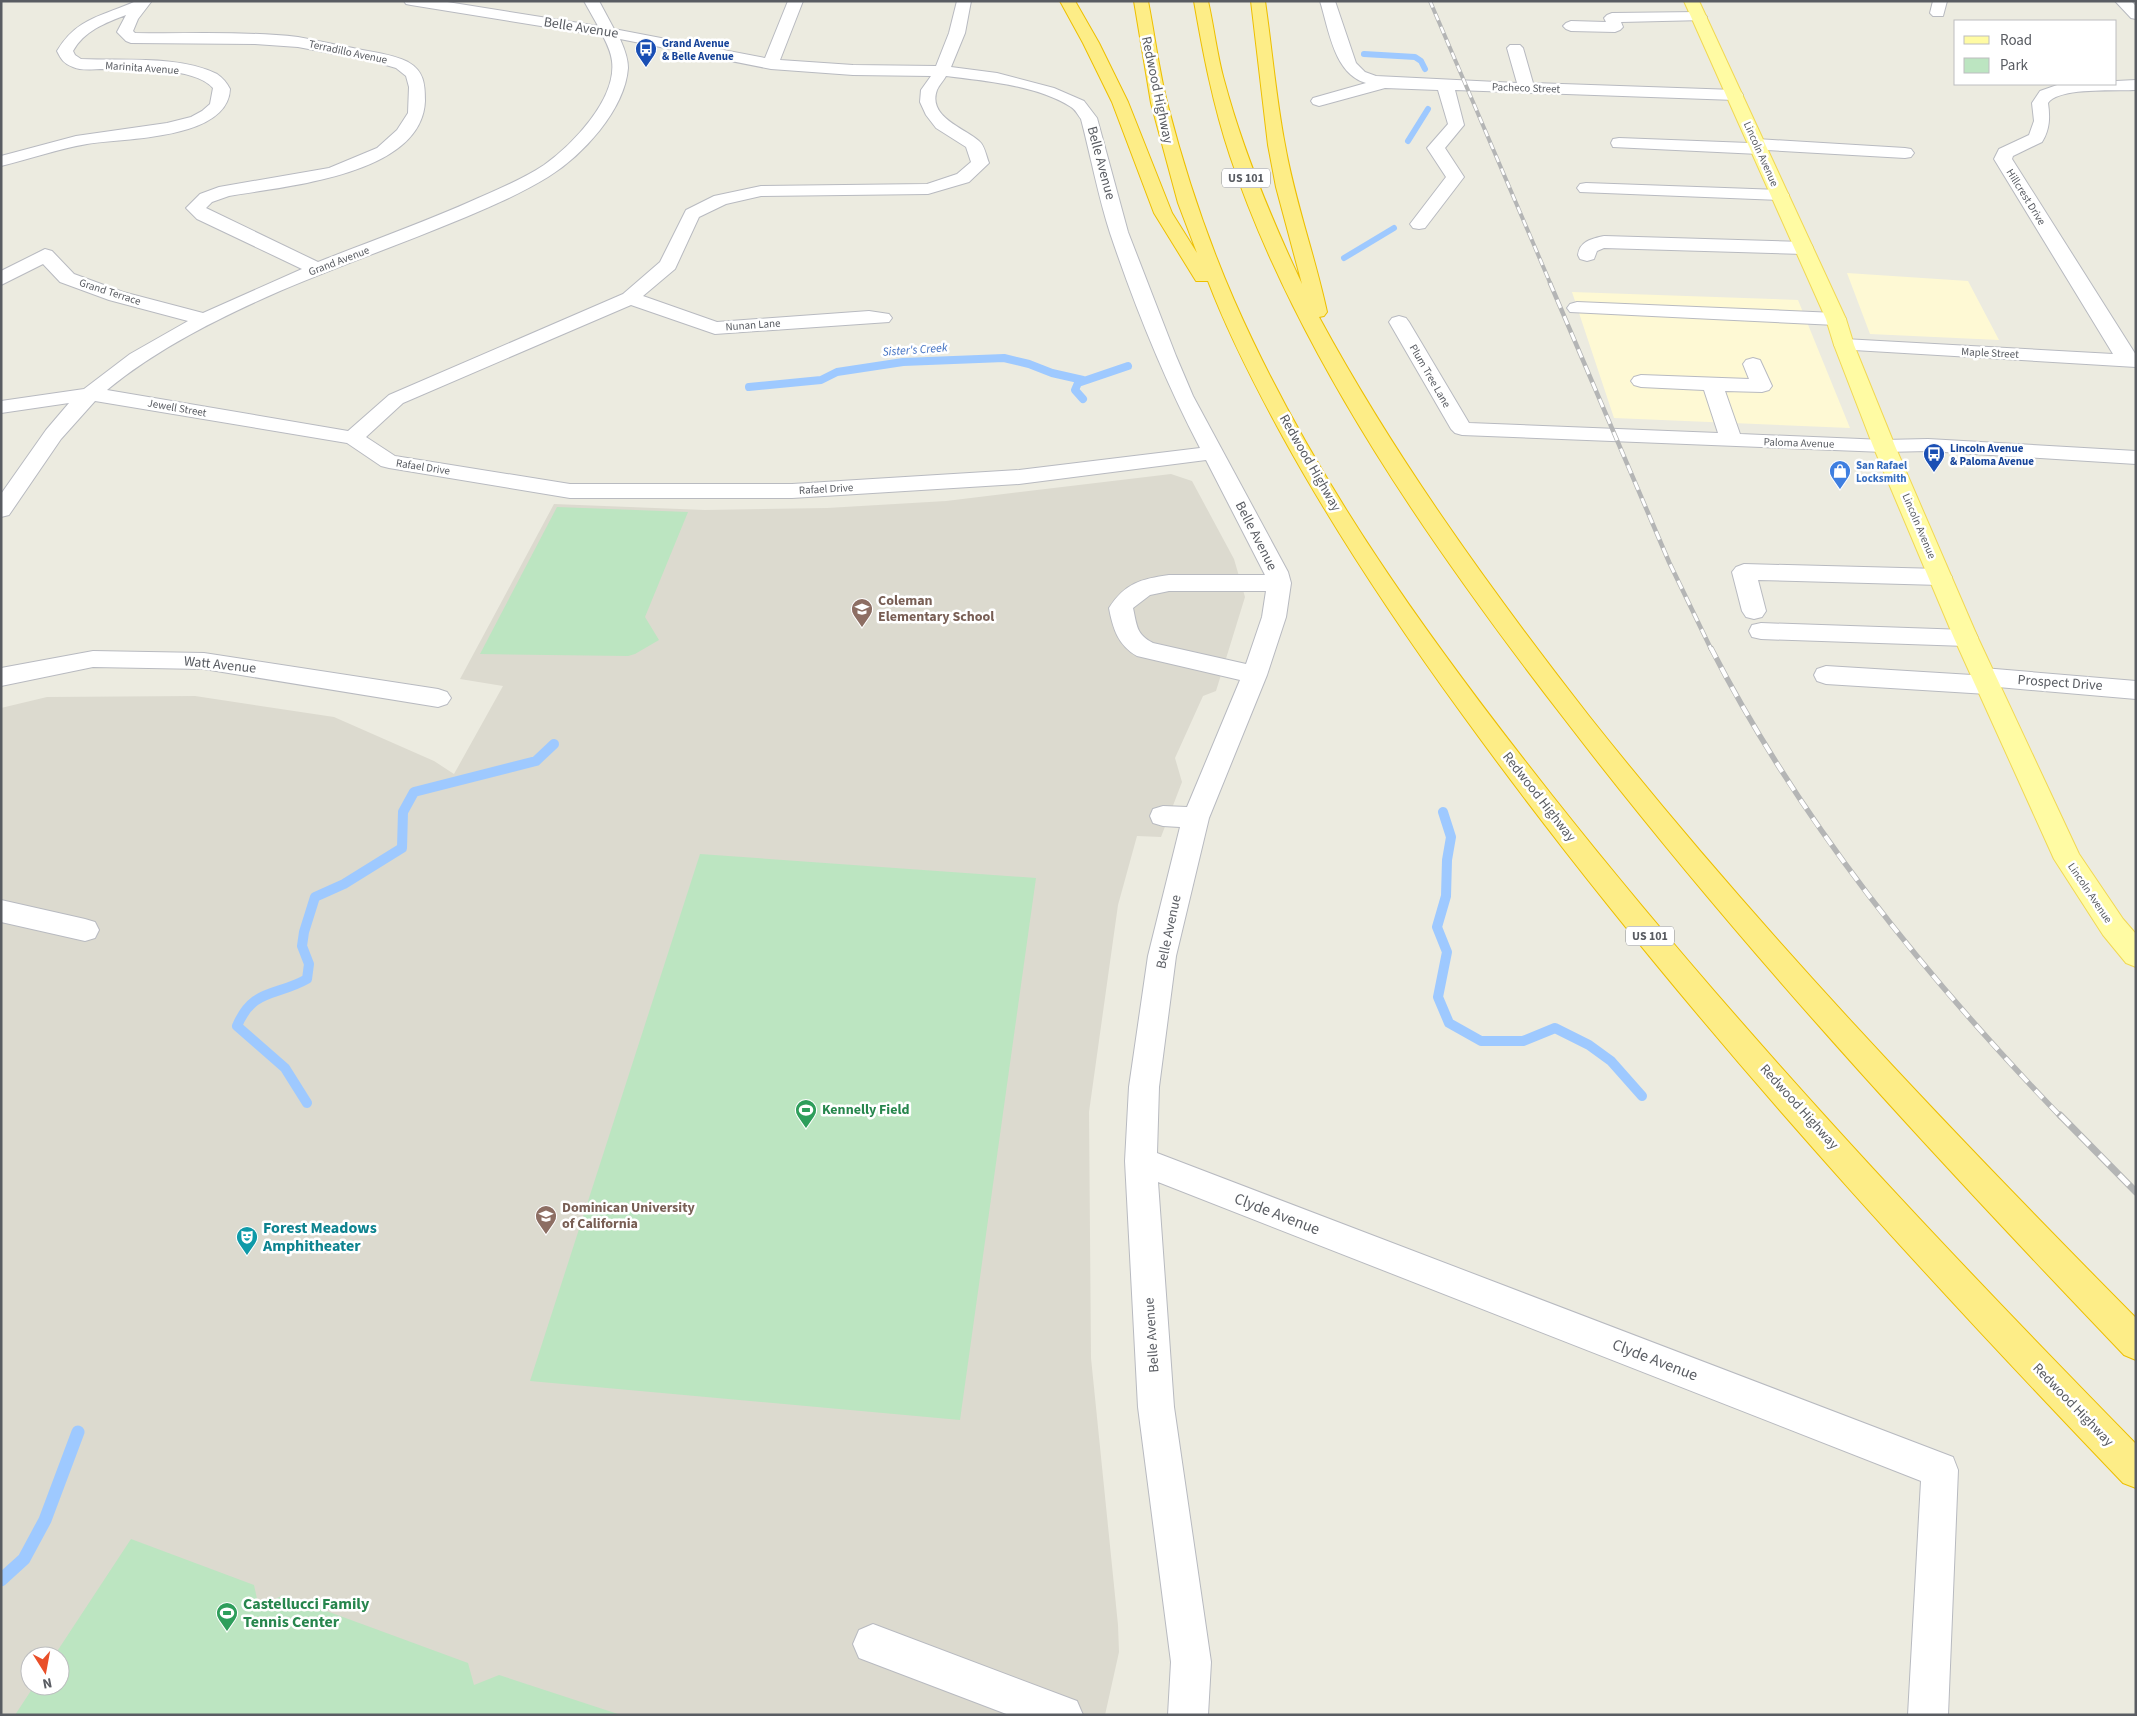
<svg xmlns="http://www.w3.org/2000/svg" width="2137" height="1716" font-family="'Source Sans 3',sans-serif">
	<rect width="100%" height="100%" fill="#ecebe0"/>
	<path fill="#fef9d4" d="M1847,273l121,8 31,59 -129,-6z
		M1572,292l226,8 52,128 -236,-10z"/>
	<path fill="#dcdacf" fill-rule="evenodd" d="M1171,474l21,7 42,78 11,38 -29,94 -13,5 -28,62 7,24 -21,55 -24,-1 -19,69 -29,207 2,246 27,267 1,27 -14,63h-1104v-1007l46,-11 148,-1 139,21 100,44 20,13 49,-88 -43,-7 94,-175 151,6 122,-2 119,-7zM30,1656h30v30h-30z"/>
	<path fill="#bce5c1" d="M557,507l131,5 -43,105 14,23 -24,14 -7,2 -148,-2z
		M700,854l336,24 -76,542 -430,-39z
		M131,1539l123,46 5,23 24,-13 185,68 6,22 25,-10 122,40h-606l19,-29h26v-30h-6z"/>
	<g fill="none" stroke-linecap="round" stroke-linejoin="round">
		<path stroke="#9ec9ff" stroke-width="6" d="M1364,54l51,3 6,4 4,8
			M1408,141l20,-32
			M1344,258l50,-30"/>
		<path stroke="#9ec9ff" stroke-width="8" d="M749,387l72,-7 16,-8 66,-10 101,-4 25,6 23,9 31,7
			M1083,399l-8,-9 3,-7 50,-17"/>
		<path stroke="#9ec9ff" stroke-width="10" d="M1443,812l8,25 -4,23 -1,36 -9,31 10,25 -9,45 11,26 32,18h42l32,-13 34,17 22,16 31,35
			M307,1103l-22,-35 -48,-42c16,-38 38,-29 70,-47l2,-15 -7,-18 2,-14 11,-35 29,-13 58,-36 1,-36 11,-20 122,-31 18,-17"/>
		<path stroke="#9ec9ff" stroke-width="13" d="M1,1580l23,-21 21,-39 33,-88"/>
		<g stroke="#b8bac0" stroke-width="2">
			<path id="minor" d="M136,1l15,1 -13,17 -5,12 2,2c54,1 109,-2 163,4 18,3 37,8 55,11 17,4 40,6 55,14 16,9 17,22 17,39 -3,75 -141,85 -196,95l-17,6 -6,6 112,54c53,-21 107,-40 158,-63 23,-10 47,-20 68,-34 28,-20 73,-66 68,-104 -1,-9 -5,-17 -9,-25l-192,-31 -5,-1 -2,-3h37l157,25 -14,-25h15l15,28 151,29 23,-57h15l-23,59 73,5 83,1 13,-33 8,-32h14l-6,32 -14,34 46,6 57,15 30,13 13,17 31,114 48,124 17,40 95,176 3,11 -5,34 -19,58 -58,143 -33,138 -17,131 -2,66 796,304 5,13 -10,245h-40l13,-234 -763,-299 16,225 37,255 -3,53h-40l3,-53 -33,-255 -13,-246 4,-74 19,-131 32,-129 -17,-1 -10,-3 -3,-7 3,-7 10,-3 24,1 53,-127 -103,-24c-19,-11 -24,-27 -28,-48 16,-25 32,-29 60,-33h96l-59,-115 -187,24 -227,14h-222l-181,-30 -8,-2 -34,-23 -252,-42 -34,38 -52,76 -8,2v-23l45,-64 23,-27 -68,10v-12l83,-12 46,-35 58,-33 -79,-21 -49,-18 -17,-18 -42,21v-14l44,-22 7,2 22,23 49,18 80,21 99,-44 -105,-50 -11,-11 14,-14 19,-7 110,-19 48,-20 20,-18 11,-17 1,-26 -3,-11 -10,-8 -24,-7 -74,-14 -43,-3 -124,-1 -5,-2 -9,-9 9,-17c-21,8 -42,16 -53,36l2,4 6,4c41,2 99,-4 136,15 6,4 10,9 13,15 -2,51 -106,49 -143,55 -29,5 -57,15 -86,22v-10l75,-20 91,-13 24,-6 11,-6 8,-7 3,-16c-19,-22 -82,-18 -109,-19 -10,0 -23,2 -31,-2 -9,-3 -12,-8 -16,-16 20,-34 47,-35 79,-50zM620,39l151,30 82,6 78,1 -10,14 -1,12 6,13 10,13 30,19 5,15 -14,12 -30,10 -166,2 -47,10 -28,14 -26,52 -37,32 -234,101 -41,36 -241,-41c51,-42 112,-72 173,-99 61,-26 124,-48 186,-74 28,-12 56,-24 82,-40 34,-21 77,-67 80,-109 0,-10 -4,-20 -8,-29zM946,76c39,5 91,9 125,31 4,2 7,8 10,12 10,38 17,77 29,114 25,74 54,146 90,215l-181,22 -227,14h-222l-175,-28 -29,-19 37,-34 228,-98 84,29 174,-12 3,-4 -3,-4 -20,-3 -152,11 -74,-26 32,-27 24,-52 27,-13 35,-8 167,-2 41,-12 20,-19c-3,-7 -4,-17 -10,-22 -14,-13 -52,-24 -42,-51 2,-5 7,-10 9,-14zM1169,591h97l-4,26 -16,47 -93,-21c-17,-9 -16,-17 -20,-35l17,-13z
				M1320,1h15l21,62 9,9 11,4 141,7 -10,-35 3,-3h10l3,3 10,35 202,7 6,2 2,3 -2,3 -6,2 -280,-10 9,35 -19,23 19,29 -39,51 -6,1 -6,-1 -3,-4 36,-47 -19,-29 21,-24 -10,-34 -53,-2 -66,18 -6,-2 -2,-3 2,-3 53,-15c-32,-9 -37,-53 -46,-82z
				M1933,1h14l-4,15h-10l-3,-3z
				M2115,1h16l5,5v13l-5,-1z
				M1699,12l5,2 3,3 -3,3 -83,2 2,5 -3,3 -5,2 -44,-1 -5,-2 -3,-3 3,-3 5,-2 35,1 -2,-4 3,-3 5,-2z
				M2136,80v10c-20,1 -77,-3 -88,13 2,14 2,26 -6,39l-29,14 -1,3 124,196v12l-299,-18 -3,-4 3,-4 7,-2 269,15 -119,-195 5,-10 30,-14 5,-14 -2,-18 8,-12 20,-7h56v-3z
				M1619,138l130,5 2,-3 6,-1 148,9 6,1 3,4 -3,4 -6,1 -138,-8 -2,3 -6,1 -146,-7 -2,-4 2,-4z
				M1586,183l194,7 6,1 3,4 -3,4 -6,1 -200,-8 -3,-4 3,-4z
				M1604,236l200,6 7,2 2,4 -2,4 -7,2 -200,-6 -7,3 -3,8 -7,2 -7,-2 -2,-4c2,-14 13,-16 26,-19z
				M1577,302l259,11 7,2 3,4 -3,4 -7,2 -266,-13 -3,-4 3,-4z
				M1399,316l7,2 3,4 60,101 249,10 -14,-43 -63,-3 -7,-2 -3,-4 3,-4 7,-2 108,4 -6,-15 3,-4 7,-2 7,2 12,26 -3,4 -7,2 -37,-1 15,43 144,6 44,-1 208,12v13l-208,-13 -44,1 -422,-17 -7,-2 -4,-4 -62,-107 3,-4z
				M1744,564l196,5 8,3 4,5 -4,5 -8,3 -182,-5 8,31 -4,6 -8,2 -8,-2 -4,-6 -10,-39 4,-5z
				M1761,623l205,7 9,2 3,6 -3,6 -9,2 -205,-7 -9,-2 -3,-6 3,-6z
				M93,651l111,2 234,36 9,3 4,6 -4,6 -9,3 -234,-38 -111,-2 -92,19v-18z
				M1826,666l146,9 2,-4 9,-3 153,13v18l-138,-12 -2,4 -9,3 -161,-10 -9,-3 -3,-6 3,-6z
				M1,900l84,19 10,3 4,8 -4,8 -10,3 -84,-19z
				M873,1624l204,77 6,14h-74l-150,-57 -6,-14 6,-14z"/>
		</g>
		<g stroke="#f1d854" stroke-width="2">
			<path id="major" d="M1684,1h15l147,318 8,26 41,101 83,192 101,216 44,65 13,15v33l-10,-4 -23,-28 -49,-76 -100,-221 -81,-192 -39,-101 -8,-26z"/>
		</g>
		<g stroke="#edbf00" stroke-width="2">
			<path id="highway" d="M1060,1h15l24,42 29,59 44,111 25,40 -19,-50 -27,-100 -17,-102h14c7,35 11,71 20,105 17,66 39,132 66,194 79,180 196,341 317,494 181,229 381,442 585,650v44l-13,-5c-233,-243 -463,-496 -661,-769 -64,-88 -125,-179 -178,-275 -28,-51 -55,-103 -76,-158h-12l-42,-68 -42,-111 -29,-59z
				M1194,1h14c6,26 9,54 16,79 19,71 47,138 78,204l-26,-97 -8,-42 -17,-144h14c7,48 11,97 20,144 10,57 30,111 42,167l-3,4 -5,1c77,142 171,272 270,399 169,213 356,409 547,602v42l-12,-5c-195,-204 -386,-410 -558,-634 -130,-168 -268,-363 -336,-565 -17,-51 -27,-103 -36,-155z"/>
		</g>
		<use href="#minor" fill="#fff" fill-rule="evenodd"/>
		<use href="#major" fill="#fffba3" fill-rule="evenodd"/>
		<use href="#highway" fill="#fded87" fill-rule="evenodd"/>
		<g stroke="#b4b5b5" stroke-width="4">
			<path id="rail-far3" d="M1430,1l121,284"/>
		</g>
		<g stroke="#b4b5b5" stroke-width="4.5">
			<path id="rail-far2" d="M1550,283l119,279 42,87"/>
		</g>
		<g stroke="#b4b5b5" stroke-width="5.5">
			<path id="rail-far1" d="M1711,648c89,174 214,328 350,469"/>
		</g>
		<g stroke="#b4b5b5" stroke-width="7">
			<path id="rail" d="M2060,1115l76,77"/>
		</g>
		<use href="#rail-far3" stroke="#fff" stroke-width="2.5" stroke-dasharray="7" stroke-linecap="butt"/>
		<use href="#rail-far2" stroke="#fff" stroke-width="3" stroke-dasharray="9" stroke-linecap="butt"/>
		<use href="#rail-far1" stroke="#fff" stroke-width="4" stroke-dasharray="11" stroke-linecap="butt"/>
		<use href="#rail" stroke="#fff" stroke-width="5" stroke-dasharray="14" stroke-linecap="butt"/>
	</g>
	<defs>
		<g id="bus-pin" transform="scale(1.125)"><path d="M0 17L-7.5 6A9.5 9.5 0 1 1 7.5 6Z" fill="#1a4fb4" stroke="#fff"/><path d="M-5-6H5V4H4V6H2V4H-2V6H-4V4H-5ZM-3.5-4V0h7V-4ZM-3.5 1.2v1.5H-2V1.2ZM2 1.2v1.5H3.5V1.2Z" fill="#fff"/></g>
		<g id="shop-pin" transform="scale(1.125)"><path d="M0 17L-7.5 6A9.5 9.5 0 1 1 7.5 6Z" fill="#3f7fe0" stroke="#fff"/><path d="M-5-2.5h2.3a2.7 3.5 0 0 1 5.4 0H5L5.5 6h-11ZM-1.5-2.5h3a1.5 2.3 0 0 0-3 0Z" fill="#fff"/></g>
		<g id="school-pin" transform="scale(1.125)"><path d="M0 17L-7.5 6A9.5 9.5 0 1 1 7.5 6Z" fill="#8d6e63" stroke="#fff"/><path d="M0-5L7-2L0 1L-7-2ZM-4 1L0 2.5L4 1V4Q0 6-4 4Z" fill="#fff"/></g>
		<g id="stadium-pin" transform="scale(1.125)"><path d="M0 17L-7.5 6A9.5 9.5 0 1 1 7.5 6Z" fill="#2e9e5b" stroke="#fff"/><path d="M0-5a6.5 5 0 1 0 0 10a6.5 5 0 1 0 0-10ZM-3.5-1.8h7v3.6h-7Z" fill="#fff"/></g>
		<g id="university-pin" transform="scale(1.125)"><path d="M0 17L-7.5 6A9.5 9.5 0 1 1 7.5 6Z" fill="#8d6e63" stroke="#fff"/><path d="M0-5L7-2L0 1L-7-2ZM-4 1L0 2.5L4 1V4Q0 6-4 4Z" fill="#fff"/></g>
		<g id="theatre-pin" transform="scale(1.125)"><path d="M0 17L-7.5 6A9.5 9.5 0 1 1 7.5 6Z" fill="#0f9aa8" stroke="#fff"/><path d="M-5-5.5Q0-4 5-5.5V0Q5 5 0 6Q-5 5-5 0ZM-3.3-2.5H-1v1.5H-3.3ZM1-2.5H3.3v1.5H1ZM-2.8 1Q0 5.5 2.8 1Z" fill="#fff"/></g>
	</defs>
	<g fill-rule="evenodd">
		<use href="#bus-pin" x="646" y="49"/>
		<use href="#bus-pin" x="1934" y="454"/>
		<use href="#shop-pin" x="1840" y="471"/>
		<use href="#school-pin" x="862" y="609"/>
		<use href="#stadium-pin" x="806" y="1110"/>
		<use href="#university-pin" x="546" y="1216"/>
		<use href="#theatre-pin" x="247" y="1237"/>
		<use href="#stadium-pin" x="227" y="1613"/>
	</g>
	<g text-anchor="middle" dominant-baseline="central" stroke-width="5" stroke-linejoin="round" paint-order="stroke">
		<g font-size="11" font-weight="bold" fill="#164399" stroke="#fff" text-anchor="start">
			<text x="662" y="43">Grand Avenue<tspan x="662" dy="13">&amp; Belle Avenue</tspan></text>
			<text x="1950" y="448">Lincoln Avenue<tspan x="1950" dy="13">&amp; Paloma Avenue</tspan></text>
		</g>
		<g font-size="11" fill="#595c62" stroke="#fff">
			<text transform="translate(348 52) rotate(12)">Terradillo Avenue</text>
			<text transform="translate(142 68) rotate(4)">Marinita Avenue</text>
			<text transform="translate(1526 88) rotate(2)">Pacheco Street</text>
			<text transform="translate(1761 154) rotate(66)">Lincoln Avenue</text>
			<text transform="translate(2026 197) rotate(58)">Hillcrest Drive</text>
			<text transform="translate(339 261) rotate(-21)">Grand Avenue</text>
			<text transform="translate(110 292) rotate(18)">Grand Terrace</text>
			<text transform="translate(753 325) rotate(-4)">Nunan Lane</text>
			<text transform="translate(1990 353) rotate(3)">Maple Street</text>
			<text transform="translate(1430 376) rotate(60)">Plum Tree Lane</text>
			<text transform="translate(177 408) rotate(10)">Jewell Street</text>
			<text transform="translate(1799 443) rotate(2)">Paloma Avenue</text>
			<text transform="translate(423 467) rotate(9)">Rafael Drive</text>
			<text transform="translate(826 489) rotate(-3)">Rafael Drive</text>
			<text transform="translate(1919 526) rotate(67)">Lincoln Avenue</text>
			<text transform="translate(2090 893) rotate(56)">Lincoln Avenue</text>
		</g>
		<g font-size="11" font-weight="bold" fill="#366cbe" stroke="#fff" text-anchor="start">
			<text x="1856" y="465">San Rafael<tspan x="1856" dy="13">Locksmith</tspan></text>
		</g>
		<g fill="#fff" stroke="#8b8d91" stroke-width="1">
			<rect x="1222" y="168.5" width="48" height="19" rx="4"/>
			<rect x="1626" y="926.5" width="48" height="19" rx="4"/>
		</g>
		<g font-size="12" font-weight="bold" fill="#595c62">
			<text x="1246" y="178">US 101</text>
			<text x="1650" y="936">US 101</text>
		</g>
		<g font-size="12" font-style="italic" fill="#4070c2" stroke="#fff">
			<text transform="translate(915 350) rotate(-4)">Sister's Creek</text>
		</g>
		<g font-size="14" fill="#595c62" stroke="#fff">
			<text transform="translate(581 28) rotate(9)">Belle Avenue</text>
			<text transform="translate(1157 90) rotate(78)">Redwood Highway</text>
			<text transform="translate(1101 163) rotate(75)">Belle Avenue</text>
			<text transform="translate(1310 463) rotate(60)">Redwood Highway</text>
			<text transform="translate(1256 536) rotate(63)">Belle Avenue</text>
			<text transform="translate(220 665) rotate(6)">Watt Avenue</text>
			<text transform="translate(2060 683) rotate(4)">Prospect Drive</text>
			<text transform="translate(1539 797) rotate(52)">Redwood Highway</text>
			<text transform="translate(1169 932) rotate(-78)">Belle Avenue</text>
			<text transform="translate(1799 1107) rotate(48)">Redwood Highway</text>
			<text transform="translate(1152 1335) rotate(-94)">Belle Avenue</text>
			<text transform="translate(2073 1405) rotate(46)">Redwood Highway</text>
		</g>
		<g font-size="14" font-weight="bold" fill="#785e54" stroke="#fff" text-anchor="start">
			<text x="878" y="601">Coleman<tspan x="878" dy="16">Elementary School</tspan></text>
			<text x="562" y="1208">Dominican University<tspan x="562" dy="16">of California</tspan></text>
		</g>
		<g font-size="14" font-weight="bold" fill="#27864d" stroke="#fff" text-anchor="start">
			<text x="822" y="1110">Kennelly Field</text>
		</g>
		<g font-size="16" fill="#595c62" stroke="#fff">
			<text transform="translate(1277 1214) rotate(21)">Clyde Avenue</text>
			<text transform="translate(1655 1360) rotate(21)">Clyde Avenue</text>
		</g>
		<g font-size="16" font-weight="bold" fill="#0d838f" stroke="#fff" text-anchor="start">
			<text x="263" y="1228">Forest Meadows<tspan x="263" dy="18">Amphitheater</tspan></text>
		</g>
		<g font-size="16" font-weight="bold" fill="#27864d" stroke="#fff" text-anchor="start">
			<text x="243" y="1604">Castellucci Family<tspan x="243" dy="18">Tennis Center</tspan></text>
		</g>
	</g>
	<rect width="2137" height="1716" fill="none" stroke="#595c62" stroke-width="5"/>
	<rect x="1954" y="20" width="162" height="65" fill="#ffffff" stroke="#bdbec0"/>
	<rect x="1964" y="36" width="25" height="8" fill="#fffba3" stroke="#bdbec0"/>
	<text x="2000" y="45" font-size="15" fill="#595c62">Road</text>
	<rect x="1964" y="58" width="25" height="15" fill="#bce5c1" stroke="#bdbec0"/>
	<text x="2000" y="70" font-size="15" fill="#595c62">Park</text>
	<g transform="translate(45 1671) rotate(169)"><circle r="24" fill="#ffffff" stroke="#bdbec0"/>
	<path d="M0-4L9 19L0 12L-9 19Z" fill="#e94f29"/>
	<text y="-8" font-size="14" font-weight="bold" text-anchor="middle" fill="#595c62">N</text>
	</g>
</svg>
